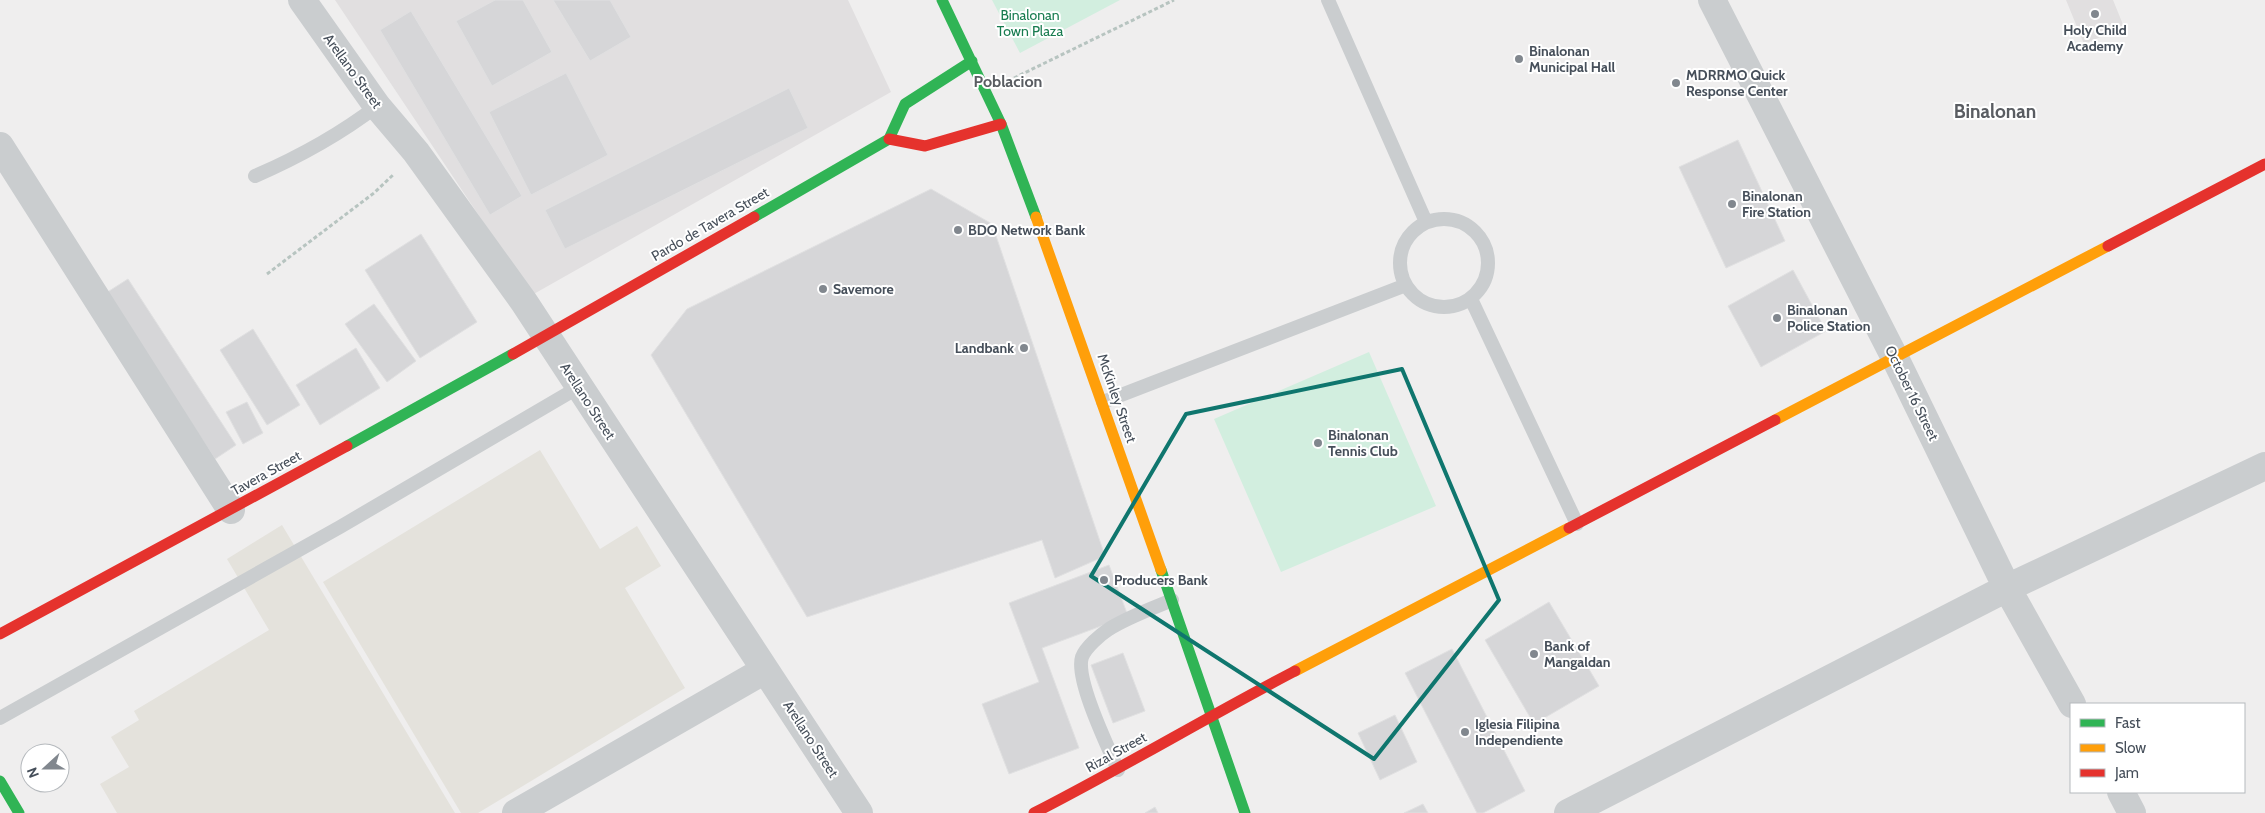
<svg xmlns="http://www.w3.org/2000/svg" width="2265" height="813" font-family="Cabin,sans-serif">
	<rect width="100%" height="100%" fill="#efeeee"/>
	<path fill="#e4e2dc" d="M540,450l60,99 37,-23 24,40 -36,22 60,100 -207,125h-17l-138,-231z
		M282,525l173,288h-338l-17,-29 29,-17 -18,-30 28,-17 -5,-9 135,-81 -42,-71z"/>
	<path fill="#e1dfe0" d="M335,0h513l43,92 -359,203z
		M2066,0h47l11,27 -40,17z"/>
	<path fill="#d2eedf" d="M992,0h128l-100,53z
		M1369,352l67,154 -155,66 -67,-153z"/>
	<path fill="#d6d6d8" stroke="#e0e0e1" d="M495,0h28l29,52 -60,34 -36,-65z
		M553,0h57l21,37 -41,24z
		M411,11l111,185 -32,19 -110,-185z
		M566,73l42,82 -77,40 -42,-83z
		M789,88l19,40 -243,121 -20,-39z
		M1738,140l47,101 -59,27 -47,-101z
		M931,189l61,35 113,332 -50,22 -13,-38 -235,77 -156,-262 36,-46z
		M421,234l56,88 -57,36 -55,-88z
		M1793,270l33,61 -65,36 -33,-61z
		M128,279l108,166 -21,14 -109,-166z
		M374,304l42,57 -29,21 -42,-58z
		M253,329l47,76 -33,20 -47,-75z
		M356,348l24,40 -60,37 -24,-40z
		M247,402l16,31 -20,11 -17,-32z
		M1109,565l19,51 -86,32 37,100 -70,26 -27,-70 57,-22 -30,-79z
		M1549,602l50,84 -65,38 -49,-84z
		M1452,649l73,142 -42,22h-6l-72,-140z
		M1123,653l22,58 -32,12 -22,-58z
		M1395,715l22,47 -37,18 -22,-47z
		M1423,804l5,9h-24z
		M1155,807l3,6h-13z"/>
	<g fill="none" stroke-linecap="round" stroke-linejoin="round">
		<path stroke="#b7c4c0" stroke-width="3" stroke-dasharray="4 2.5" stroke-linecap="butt" d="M1014,78l160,-78
			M267,274l107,-81 20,-19"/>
		<path stroke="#cacdcf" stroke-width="14" d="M1328,0l98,222
			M255,176c44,-19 84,-41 122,-70
			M1400 263a44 44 0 1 1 88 0a44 44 0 1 1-88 0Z
			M1471,299l106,225
			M1103,402l303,-117
			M0,718l340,-191 239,-140
			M1118,770c-10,-23 -43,-91 -36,-113 4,-10 18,-22 27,-28 19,-12 42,-20 63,-29"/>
		<path stroke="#cacdcf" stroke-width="28" d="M302,0l75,106 39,46 108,150 335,511
			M1712,0l183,358 112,230 65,116
			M0,146l231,364
			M2121,792l11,21
			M516,813l249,-143
			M1568,813l439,-225 258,-122"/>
		<path stroke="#30b455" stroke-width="11" d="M942,0l59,124 35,93
			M754,217l135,-78 16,-35 67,-43
			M347,446l166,-92
			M1161,570l84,243
			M0,781l19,32"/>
		<path stroke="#ff9f0a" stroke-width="11" d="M1036,217l125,353
			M1775,420l333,-174
			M1295,671l274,-143"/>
		<path stroke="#e5322d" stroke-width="11" d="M889,139l36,7 76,-22
			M2108,246l157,-82
			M513,354l241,-137
			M1569,528l206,-108
			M0,634l347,-188
			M1034,813c88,-45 173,-96 261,-142"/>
	</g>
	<path fill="none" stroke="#0f766e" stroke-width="4" stroke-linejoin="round" d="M1402,369l97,231 -125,159 -283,-183 95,-162z"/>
	<g fill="#81878e" stroke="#fff" stroke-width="2">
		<circle cx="2095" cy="14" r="5"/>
		<circle cx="1519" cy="59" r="5"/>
		<circle cx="1676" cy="83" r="5"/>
		<circle cx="1732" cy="204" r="5"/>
		<circle cx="958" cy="230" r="5"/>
		<circle cx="823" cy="289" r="5"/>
		<circle cx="1777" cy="318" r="5"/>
		<circle cx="1024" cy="348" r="5"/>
		<circle cx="1318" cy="443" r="5"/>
		<circle cx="1104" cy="580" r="5"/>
		<circle cx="1534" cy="654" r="5"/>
		<circle cx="1465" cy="732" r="5"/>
	</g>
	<g text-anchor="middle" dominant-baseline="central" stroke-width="4" stroke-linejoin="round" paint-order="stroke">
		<g font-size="14" fill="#177b4f" stroke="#fff">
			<text x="1030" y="15">Binalonan<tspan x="1030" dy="16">Town Plaza</tspan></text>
		</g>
		<g font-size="14" font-weight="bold" fill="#464f5a" stroke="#fff" text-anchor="start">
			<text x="2095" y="30" text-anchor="middle">Holy Child<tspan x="2095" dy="16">Academy</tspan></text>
			<text x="1529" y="51">Binalonan<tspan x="1529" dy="16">Municipal Hall</tspan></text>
			<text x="1686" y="75">MDRRMO Quick<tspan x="1686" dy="16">Response Center</tspan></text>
			<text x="1742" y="196">Binalonan<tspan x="1742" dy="16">Fire Station</tspan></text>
			<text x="968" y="230">BDO Network Bank</text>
			<text x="833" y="289">Savemore</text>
			<text x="1787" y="310">Binalonan<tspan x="1787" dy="16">Police Station</tspan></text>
			<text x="1014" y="348" text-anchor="end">Landbank</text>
			<text x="1328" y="435">Binalonan<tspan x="1328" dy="16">Tennis Club</tspan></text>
			<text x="1114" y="580">Producers Bank</text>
			<text x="1544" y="646">Bank of<tspan x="1544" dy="16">Mangaldan</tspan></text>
			<text x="1475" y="724">Iglesia Filipina<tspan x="1475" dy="16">Independiente</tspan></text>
		</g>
		<g font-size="14" fill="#464f5a" stroke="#fff">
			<text transform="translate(353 71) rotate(54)">Arellano Street</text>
			<text transform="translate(710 224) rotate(-30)">Pardo de Tavera Street</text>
			<text transform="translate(1912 393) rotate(64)">October 16 Street</text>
			<text transform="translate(1117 398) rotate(71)">McKinley Street</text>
			<text transform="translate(588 401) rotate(57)">Arellano Street</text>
			<text transform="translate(266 473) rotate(-29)">Tavera Street</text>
			<text transform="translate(811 739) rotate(57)">Arellano Street</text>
			<text transform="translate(1116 752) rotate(-29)">Rizal Street</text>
		</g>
		<g font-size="16" font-weight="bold" fill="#5a5d62" stroke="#fff">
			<text x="1008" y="81">Poblacion</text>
		</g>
		<g font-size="19" font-weight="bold" fill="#5a5d62" stroke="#fff">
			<text x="1995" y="111">Binalonan</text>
		</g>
	</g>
	<rect x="2070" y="703" width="175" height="90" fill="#ffffff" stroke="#b5b9bd"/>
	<rect x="2080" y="719" width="25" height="8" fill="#30b455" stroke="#b5b9bd"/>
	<text x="2115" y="728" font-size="15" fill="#464f5a">Fast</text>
	<rect x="2080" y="744" width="25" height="8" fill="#ff9f0a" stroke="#b5b9bd"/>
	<text x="2115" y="753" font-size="15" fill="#464f5a">Slow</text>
	<rect x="2080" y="769" width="25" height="8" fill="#e5322d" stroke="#b5b9bd"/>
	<text x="2115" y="778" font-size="15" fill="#464f5a">Jam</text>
	<g transform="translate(45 768) rotate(249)"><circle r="24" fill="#ffffff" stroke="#b5b9bd"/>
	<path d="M0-4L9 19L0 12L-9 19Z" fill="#81878e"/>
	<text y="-8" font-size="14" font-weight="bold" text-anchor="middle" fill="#464f5a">N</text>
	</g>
</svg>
